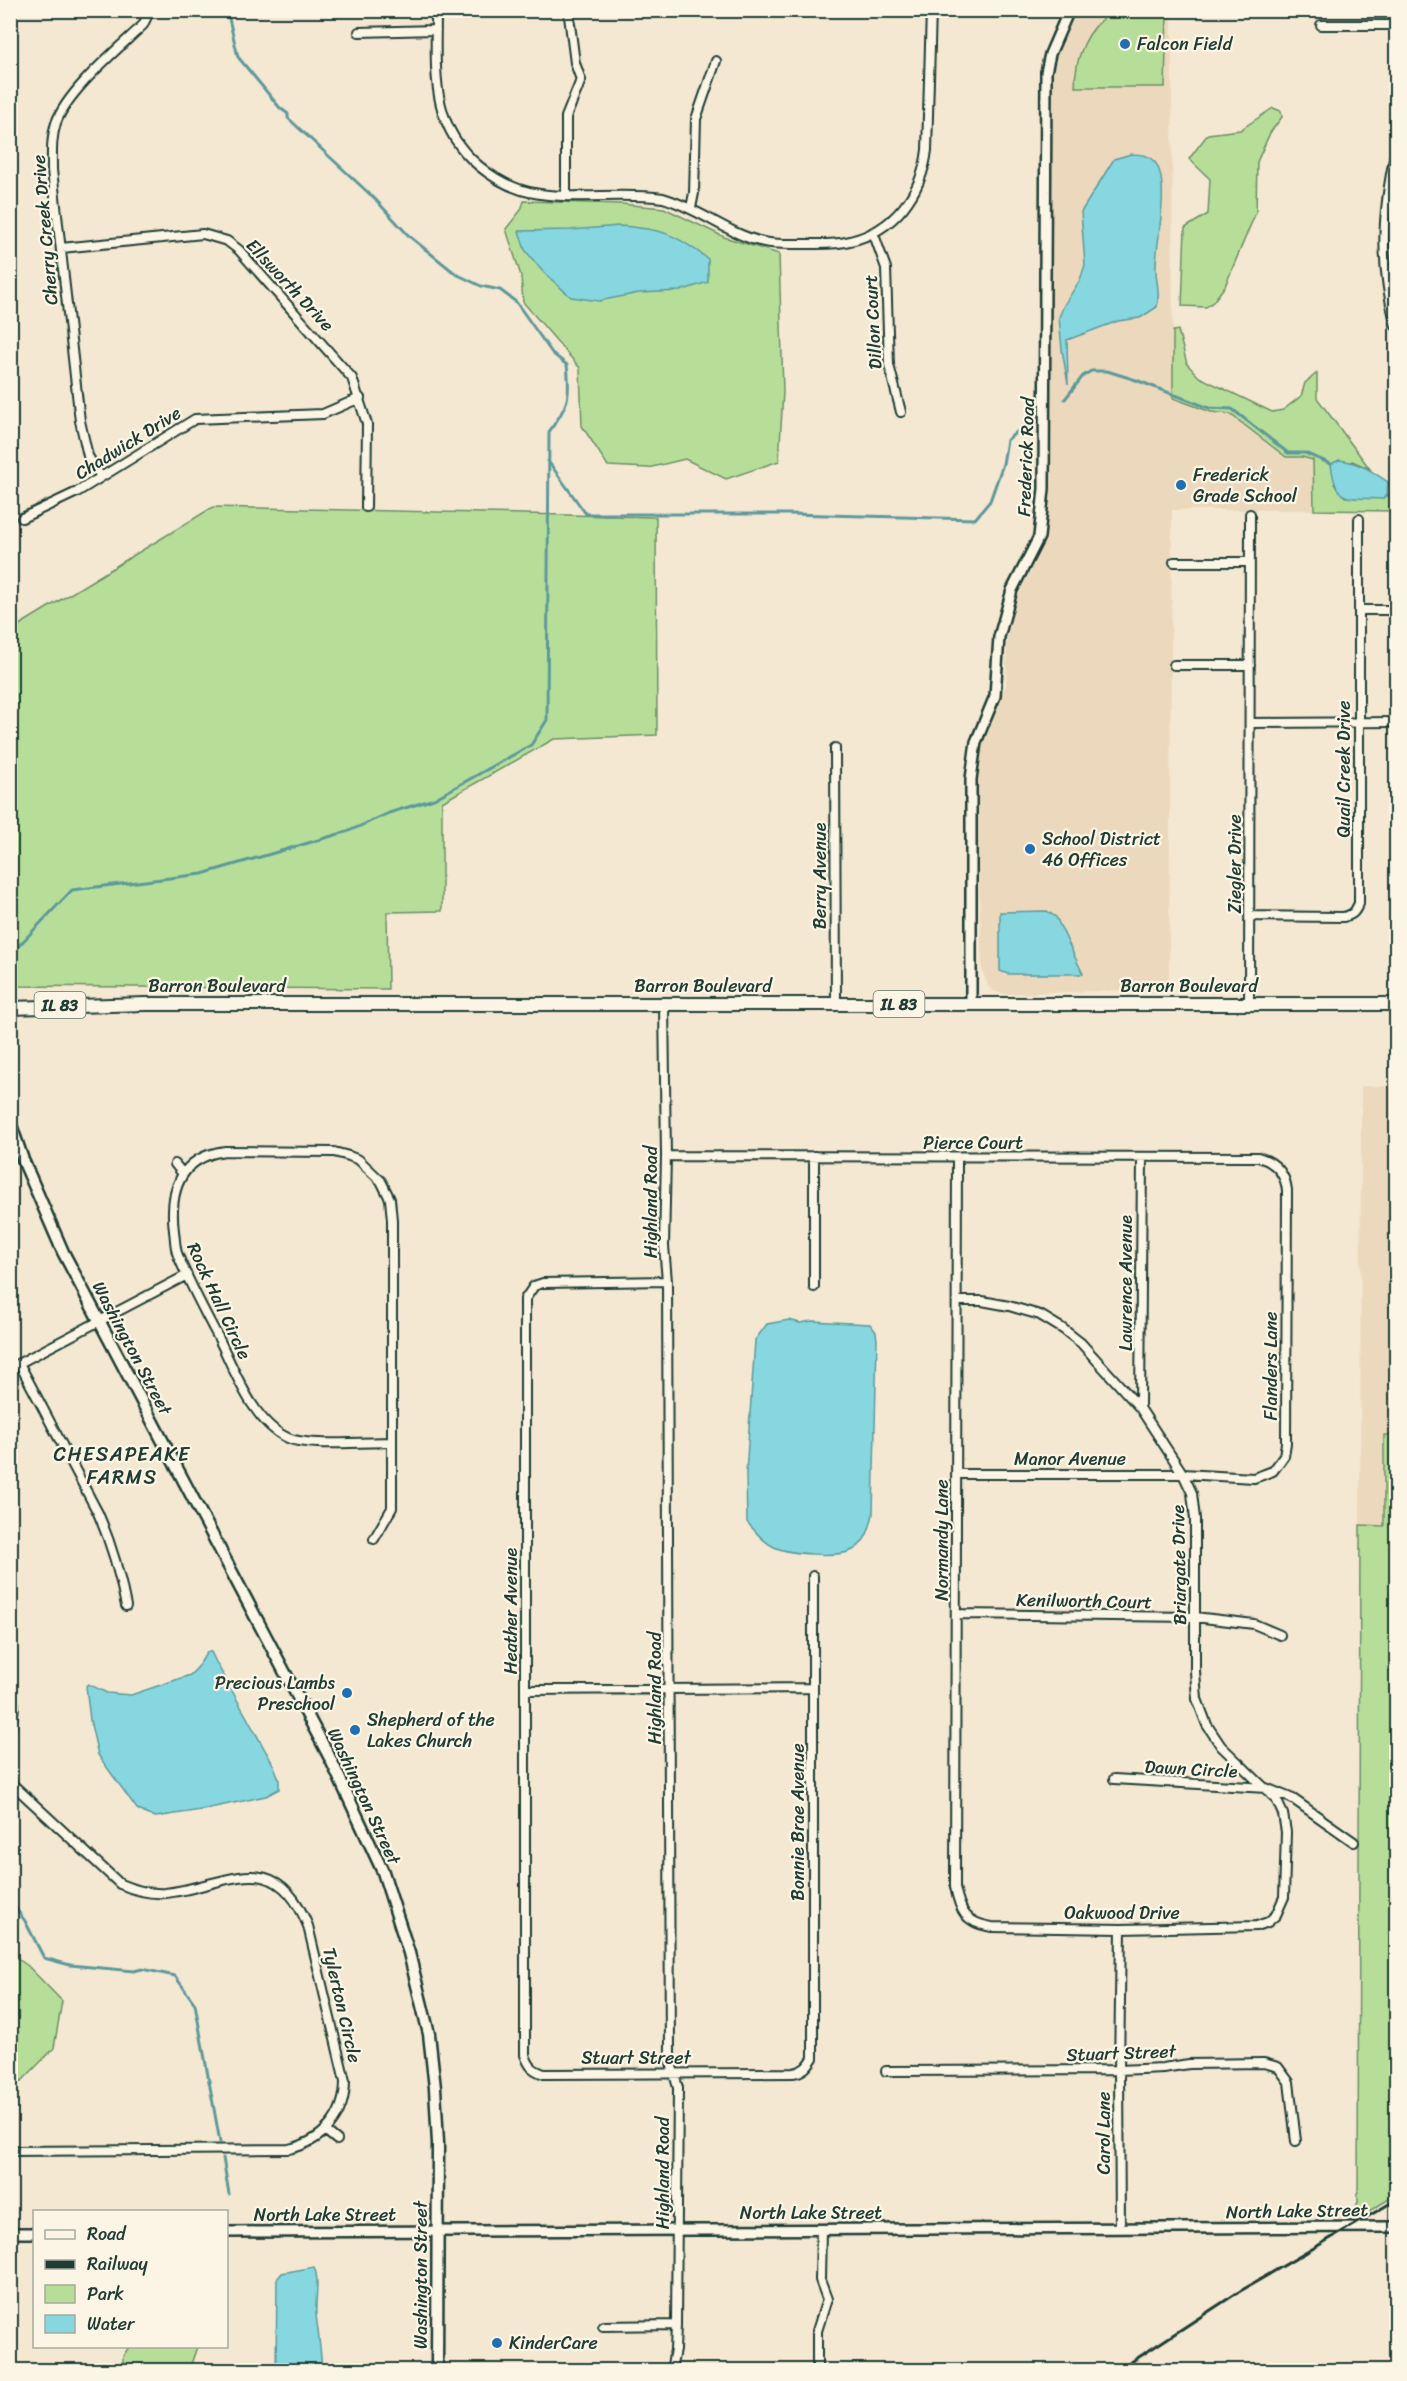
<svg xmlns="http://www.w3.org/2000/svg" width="1407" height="2381" font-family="Sriracha,sans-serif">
	<rect width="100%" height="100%" fill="#f5e8d3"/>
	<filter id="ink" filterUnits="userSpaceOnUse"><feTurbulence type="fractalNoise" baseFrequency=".0167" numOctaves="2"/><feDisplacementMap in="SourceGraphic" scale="12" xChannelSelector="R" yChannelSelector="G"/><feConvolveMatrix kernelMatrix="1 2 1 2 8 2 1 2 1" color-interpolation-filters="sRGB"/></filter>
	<g filter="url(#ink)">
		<path fill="#ecd9bd" d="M1076,11h96l1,387 38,14 19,2 56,42 16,1 11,3 1,50h-142l-3,479 -165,5 -11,-3 -5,-5 -6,-16 -7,-196 6,-29 8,-13 17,-47 1,-48 9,-37 25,-51 7,-21 4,-452 9,-33z
			M1361,1086h35v440l-36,-1z"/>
		<path fill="#b7de99" stroke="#6b8e66" stroke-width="1.5" d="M1113,11h54l-2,76h-90c0,-31 12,-59 38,-76z
			M1273,108l8,3 1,6 -12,16 -13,29 -1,50 -31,74 -12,16 -7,5 -24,-1 3,-78 23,-14 2,-35 -21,-20 19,-25 32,-4z
			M524,201l97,3 43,4 60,29 55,17 4,138 -4,69 -53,18 -41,-20 -37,9 -40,-2 -26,-40 -2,-58 -57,-66 -2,-26 -15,-47 15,-19z
			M1178,330l9,34 12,13 73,35 11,-2 18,-14 4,-13 12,-10v25l53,71 -18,-8 -18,23 11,13 42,-3 1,-12 8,7v22l-82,-1 -1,-50 -11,-3h-16l-56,-43 -19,-2 -38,-14v-67z
			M213,507l443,10 1,218 -103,4 -112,63v109l-55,1 1,77 -377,-3v-356z
			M1384,1435h12v760l-30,18 -12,-1 4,-10 2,-677 24,1z
			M11,1954l17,12 34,35 -8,47 -31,32 -12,7z
			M129,2347v-1l68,1 -8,23h-66v-14z"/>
		<path fill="#86d7df" stroke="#5d999b" stroke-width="1.5" d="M1131,154c7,0 17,1 22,6 19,18 3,81 3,106 -1,16 5,23 1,41l-17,11 -22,3 -51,19 1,44 -6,-34 -3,-33 5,-12 16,-25 5,-15 -4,-53 33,-53z
			M619,226c43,3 55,7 89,33v23l-28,9 -41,2 -40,8 -28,-4 -28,-25 -18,-22 -6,-19 51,-1z
			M1339,460c20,2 33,11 49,22l-1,12 -4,5c-36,-2 -47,6 -52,-35z
			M1047,911l9,6 27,57h-75l-8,-3v-59z
			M789,1320l11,3 12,-2 58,3 6,8 1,8 -4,174c-3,14 -7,29 -20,36 -15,8 -64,4 -79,-3 -11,-5 -19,-16 -27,-25l-1,-49 9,-133 12,-16z
			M207,1652h4l5,10 58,104 5,13v10l-13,7 -65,14 -45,7 -8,-2 -11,-6 -39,-54 -8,-35 -4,-34 2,-2 19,9 24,2 59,-20 7,-7z
			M314,2267c6,13 1,32 2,47 2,19 5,37 6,56h-46l1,-91 5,-6z"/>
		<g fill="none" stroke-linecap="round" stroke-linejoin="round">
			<path stroke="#5d999b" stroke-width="3" d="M1065,399l18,-23 8,-5h16l29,9 73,28 23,1 56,44h17l26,11
				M548,461l38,53h203l186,5 15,-18 13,-37 4,-24 23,-19
				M1387,494l9,9
				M10,955l62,-65 130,-16 147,-43 40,-18 45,-14 97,-54 16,-25 2,-288c19,-28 22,-32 18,-67l-15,-12 -36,-51 -16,-12 -19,-4 -25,-12 -47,-38 -34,-37 -87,-81v-4l-8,-6 -42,-51 -11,-47
				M10,1900l15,21 19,37 26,7 64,6 8,-2 33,7 20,28 25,138
				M223,2158l6,36"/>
			<g stroke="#1f3d34" stroke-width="12">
				<path id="minor" d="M436,10c0,59 -7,115 43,156 18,15 38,25 61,28 41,6 83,-2 123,4 35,10 62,34 96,43 15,4 30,3 45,3 15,0 31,1 46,-3 44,-10 72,-48 77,-91l4,-140
					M1321,25h75
					M359,32l77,-2
					M1396,149c-14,64 -17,113 0,177
					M566,196v-79l15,-37 -6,-17 -6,-47
					M691,208l3,-15 2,-74 20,-58
					M873,232l13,36 3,97 12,47
					M61,248l142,-14 24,7 12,9 113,128 15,46 -1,83
					M101,477l-13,-21 -8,-35 -28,-251c0,-16 -1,-32 4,-47 12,-33 61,-73 87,-98l7,-15
					M22,518l55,-26 118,-73 128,-5 37,-16
					M1174,562h76
					M1360,610h36
					M1174,665h76
					M1250,723l146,-1
					M835,748l1,256
					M1250,916l93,1c10,-2 12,-5 16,-14v-384
					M664,1004l2,152 -2,90 3,35 3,778 8,29 -2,237 -1,25 -4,20
					M1249,1004l1,-490
					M666,1156l592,1c17,5 27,16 29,33l-1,253 -2,13 -11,15 -19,7 -71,-4h-226
					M957,1158l-2,729c5,24 10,36 37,40l129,2 136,-3 11,-4 8,-7 8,-18 2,-65 -3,-18 -7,-15 -55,-53 -14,-21 -10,-26 -2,-28v-152l-3,-26 -9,-19 -43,-66 -59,-65 -18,-14 -23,-14 -31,-9 -27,-5h-24
					M175,1164l8,10
					M667,1281l-124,2 -9,3 -9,13v756c4,11 7,15 19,19l249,-1c10,-1 15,-7 20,-15v-482
					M814,1287v-131
					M19,1363l79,150c13,30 22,61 28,93
					M10,1368l177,-93
					M1140,1408l2,-250
					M374,1539l18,-31v-288l-2,-21 -9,-18 -22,-21 -10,-4 -15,-4 -109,-1c-45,6 -56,39 -51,80 1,7 1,15 3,22 12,30 27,58 42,86 16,32 34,84 69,99 20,9 80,4 104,4
					M957,1614l238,3 59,7 26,11
					M10,1681l4,25 -4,31
					M526,1690l286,-2
					M1114,1779l152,9 27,11 61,43
					M10,1782l110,102c14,6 29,10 45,9 61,-6 110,-50 143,33l37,155c0,36 -22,60 -56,68l-279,2
					M886,2071l233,-1 44,-2 26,-4 75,-1 14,4 11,15 7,59
					M326,2131l11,9
					M1120,2228l-1,-158 2,-141
					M603,2326l73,-1
					M817,2370v-39l10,-32 -7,-19 1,-50"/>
			</g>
			<g stroke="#1f3d34" stroke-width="14">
				<path id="tertiary" d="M971,1004v-225l5,-37 19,-46 4,-59 13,-47 27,-53 5,-48 2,-417 4,-18 19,-44
					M226,2232l1170,-5
					M10,2233h24"/>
			</g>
			<g stroke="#1f3d34" stroke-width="15">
				<path id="secondary" d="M10,1122l13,38 40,92 268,508 52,112 26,81 20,81 6,54 3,55 -1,227"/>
			</g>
			<g stroke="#1f3d34" stroke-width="16">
				<path id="primary" d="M10,1008l135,-4h1251"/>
			</g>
			<use href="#minor" stroke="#fcf5e5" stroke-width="8"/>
			<use href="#tertiary" stroke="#fcf5e5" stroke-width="9"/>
			<use href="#secondary" stroke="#fcf5e5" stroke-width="10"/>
			<use href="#primary" stroke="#fcf5e5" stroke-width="12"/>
			<path stroke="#1f3d34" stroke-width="3" d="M1119,2370l118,-77 159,-93"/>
		</g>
	</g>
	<g fill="#1f6fb2" stroke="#fcf5e5" stroke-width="2">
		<circle cx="1125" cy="44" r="6"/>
		<circle cx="1181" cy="485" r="6"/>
		<circle cx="1030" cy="849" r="6"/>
		<circle cx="347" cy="1693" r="6"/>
		<circle cx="355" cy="1730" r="6"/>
		<circle cx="497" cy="2343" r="6"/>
	</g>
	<g text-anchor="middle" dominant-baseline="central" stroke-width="4.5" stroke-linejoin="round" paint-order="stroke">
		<g fill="#fcf5e5" stroke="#617469" stroke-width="1.5">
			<rect x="873.5" y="991" width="51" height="26" rx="4.5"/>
			<rect x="34.5" y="992" width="51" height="26" rx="4.5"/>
		</g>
		<g font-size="16" font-weight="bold" fill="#1f3d34">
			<text x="899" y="1004">IL 83</text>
			<text x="60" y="1005">IL 83</text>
		</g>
		<g font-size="18" fill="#1f3d34" stroke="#fcf5e5" text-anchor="start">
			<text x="1137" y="44">Falcon Field</text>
			<text x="1193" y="475">Frederick<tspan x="1193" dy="21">Grade School</tspan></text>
			<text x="1042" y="839">School District<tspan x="1042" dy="21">46 Offices</tspan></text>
			<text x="335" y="1683" text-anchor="end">Precious Lambs<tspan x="335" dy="21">Preschool</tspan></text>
			<text x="367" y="1720">Shepherd of the<tspan x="367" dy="21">Lakes Church</tspan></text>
			<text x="509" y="2343">KinderCare</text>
		</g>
		<g font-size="18" fill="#1f3d34" stroke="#fcf5e5">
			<text transform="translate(45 230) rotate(-95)">Cherry Creek Drive</text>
			<text transform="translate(290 285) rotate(47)">Ellsworth Drive</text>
			<text transform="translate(873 322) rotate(-93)">Dillon Court</text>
			<text transform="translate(128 443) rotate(-32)">Chadwick Drive</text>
			<text transform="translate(1026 457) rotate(-88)">Frederick Road</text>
			<text transform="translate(1344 769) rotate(-90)">Quail Creek Drive</text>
			<text transform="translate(1235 864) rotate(-90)">Ziegler Drive</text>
			<text transform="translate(820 876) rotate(-90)">Berry Avenue</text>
			<text x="217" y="986">Barron Boulevard</text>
			<text x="703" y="986">Barron Boulevard</text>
			<text x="1189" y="986">Barron Boulevard</text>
			<text x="973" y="1143">Pierce Court</text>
			<text transform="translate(651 1202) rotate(-90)">Highland Road</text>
			<text transform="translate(1126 1283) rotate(-90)">Lawrence Avenue</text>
			<text transform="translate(219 1301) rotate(65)">Rock Hall Circle</text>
			<text transform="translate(132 1348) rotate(62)">Washington Street</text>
			<text transform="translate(1271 1366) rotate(-90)">Flanders Lane</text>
			<text x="1070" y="1459">Manor Avenue</text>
			<text transform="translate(942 1540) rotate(-90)">Normandy Lane</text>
			<text transform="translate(1179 1565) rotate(-91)">Briargate Drive</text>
			<text transform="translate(1084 1601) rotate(1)">Kenilworth Court</text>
			<text transform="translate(511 1611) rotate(-90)">Heather Avenue</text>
			<text transform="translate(655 1688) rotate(-90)">Highland Road</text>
			<text transform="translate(1191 1769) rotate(3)">Dawn Circle</text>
			<text transform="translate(364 1796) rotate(65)">Washington Street</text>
			<text transform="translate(798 1822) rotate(-90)">Bonnie Brae Avenue</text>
			<text x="1122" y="1913">Oakwood Drive</text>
			<text transform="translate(342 2005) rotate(77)">Tylerton Circle</text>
			<text transform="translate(1121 2053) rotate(-2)">Stuart Street</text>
			<text x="636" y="2058">Stuart Street</text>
			<text transform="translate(1104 2133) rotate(-90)">Carol Lane</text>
			<text transform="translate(663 2173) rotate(-90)">Highland Road</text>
			<text transform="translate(1297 2211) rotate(-1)">North Lake Street</text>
			<text x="811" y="2213">North Lake Street</text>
			<text x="325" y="2215">North Lake Street</text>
			<text transform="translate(421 2275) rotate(-90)">Washington Street</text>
		</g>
		<g font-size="20" letter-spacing="1.5" fill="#1f3d34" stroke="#fcf5e5">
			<text x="122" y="1454">CHESAPEAKE<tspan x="122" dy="23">FARMS</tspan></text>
		</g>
	</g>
	<rect width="1407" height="2381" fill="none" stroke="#fcf5e5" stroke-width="36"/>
	<rect x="18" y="18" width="1371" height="2345" fill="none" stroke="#1f3d34" stroke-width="2" filter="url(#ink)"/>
	<rect x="33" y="2210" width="195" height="138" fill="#fcf5e5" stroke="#a4ab9e" stroke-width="1.5"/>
	<rect x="45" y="2230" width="30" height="9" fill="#fcf5e5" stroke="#a4ab9e" stroke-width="1.5"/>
	<text x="87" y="2240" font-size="18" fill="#1f3d34">Road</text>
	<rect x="45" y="2260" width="30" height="9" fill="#1f3d34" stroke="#a4ab9e" stroke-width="1.5"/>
	<text x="87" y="2270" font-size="18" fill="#1f3d34">Railway</text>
	<rect x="45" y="2285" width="30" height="18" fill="#b7de99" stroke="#a4ab9e" stroke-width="1.5"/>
	<text x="87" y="2300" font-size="18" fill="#1f3d34">Park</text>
	<rect x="45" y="2315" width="30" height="18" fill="#86d7df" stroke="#a4ab9e" stroke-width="1.5"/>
	<text x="87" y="2330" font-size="18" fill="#1f3d34">Water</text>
</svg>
